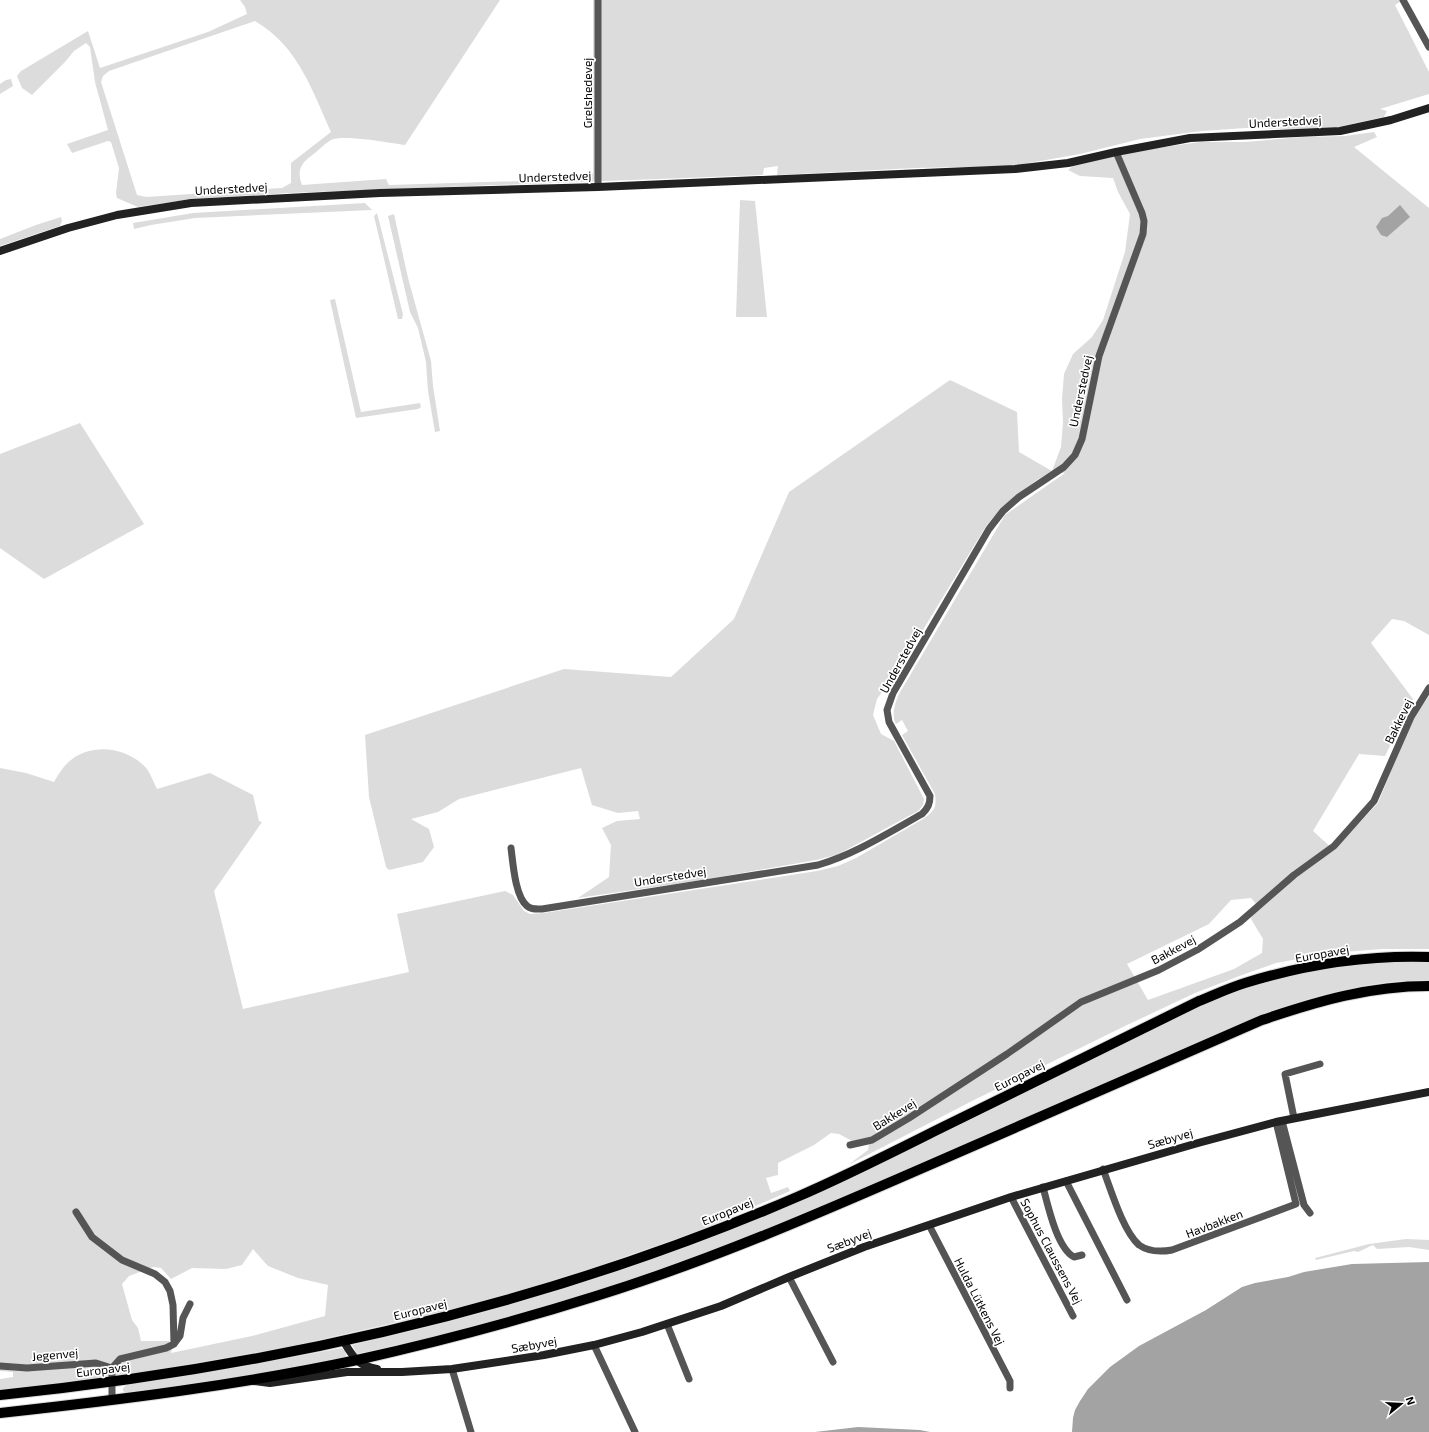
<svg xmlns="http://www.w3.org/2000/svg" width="1429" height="1432" font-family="'Exo 2',sans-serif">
	<rect width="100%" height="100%" fill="#fff"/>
	<path fill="#dcdcdc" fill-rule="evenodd" d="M240,0h260l-95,145c-15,-2 -62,-11 -74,-5 -7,4 -13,11 -20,16 -11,8 -14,16 -9,29l84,-6 3,6 200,-6 4,-6v-173h810l-8,5 34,67v22l-49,15 7,2 -3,6 -46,10 -34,2 -59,-1 -43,3 -62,8 -60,15 -68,12 -97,2 -138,7 1,-9 -14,2 -1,7 -474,18 -98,6 -53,8 -21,-9 -1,-5 3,-25 -8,-26 -3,-1 -36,12 -5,-9 41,-14 -13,-48 -5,-35 -4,-4 -12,8 -9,11 -33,33 -10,-7 -5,-12 4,-5 67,-40 12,37 108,-36 39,-18 -2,-7zM255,21c43,25 57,69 76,111l-40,31v20l-9,5 -136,9 -9,-2 -36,-113 2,-6 6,-5z
		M11,79l2,7 -13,8v-10l6,-4z
		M1374,132l3,5 -23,10 75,61v427l-25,-14 -12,-2 -21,24 42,56 -28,57 -26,-2 -46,77 21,19 44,-47 35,-85 16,-22v253h-47l-51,4 -55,10 -34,12 -47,18 -70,33 -149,73 -128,66 20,-15 2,-13 -18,4 -13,-7 -8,-1 -17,12 -36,18v12l-12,3 5,15 17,-6 2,4 -94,41 -104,36 -80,25 -75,20 -149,34 -168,29 -120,14v-11l13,-2v-5l-13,-1v-603l26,5 28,9c4,-7 10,-17 17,-22 23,-18 58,-12 76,9 4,6 7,14 10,20l53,-16 43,22 6,26 3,1 -48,69 29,118 166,-37 -12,-58 108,-23 8,4 11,16 6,3 14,-1 273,-42 21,-5 18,-8 67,-39c11,-8 14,-11 12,-25l-33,-59 6,-4 -6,-11 -6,4c-5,-9 -1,-21 3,-30l106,-179 60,-42 -13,-2 -15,9 -19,14 -17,14 -15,18 -77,127 -32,46 -4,16 8,19 13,7 30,58 -1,6 -5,6 -72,39 -10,5 -20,5 -114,20 -124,18 31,-21 2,-32 -9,-17 15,-7 23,-2 -2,-8 -20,2 -26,-8 -11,-37 -122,31 -21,13 -27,7 18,10 5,18 -11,15 -34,8 -3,-3 -17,-70 -4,-62 199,-66 107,8 63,-58 55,-127 161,-112 67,32 2,40 33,19 9,-24 2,-25 -1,-23 2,-25 9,-20 19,-17 11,-17 22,-68 5,-38 -12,-22 -5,-14 -33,-2 -12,-6 6,-5 69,-15 57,-8h45l57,-5 43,-1zM1251,898l5,6 -5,15 12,20 -1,14 -28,16 -86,31 -21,-36 82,-40 22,-24zM253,1249l15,17 30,12 30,7 -3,31 -73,20 -81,17 1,-5 -3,-7h-28l-3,-13 -6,-8 -10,-36 7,-8 24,-9 8,1 10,11 21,-11 34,1 16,-4z
		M740,200l15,1 12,116h-31z
		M365,203l7,7 -177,8 -44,7 -17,4 -1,-6 60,-10z
		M377,213l26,101 -1,5h-4l-24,-103z
		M394,214l14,64 23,83 2,25 7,45 -5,1 -7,-41 -2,-29 -8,-34 -8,-16 -22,-96z
		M61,217l1,4 -2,5 -60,20v-7l36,-14z
		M335,299l26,113 59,-9 1,4 -3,2 -62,9 -26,-118z
		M80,423l64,101 -100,55 -44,-31v-94z
		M1429,962v18c-18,1 -35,1 -53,4 -35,5 -69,15 -102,26l-485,210 -85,34 -64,23 -74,24 -119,32 -90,21 -5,-9c137,-31 272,-71 402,-124 71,-30 140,-64 209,-98 69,-34 138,-69 207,-103 25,-12 50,-23 76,-32 58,-19 122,-28 183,-26z
		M1406,1239l23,1v10l-20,-3 -32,2 -4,-4 -15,7 -4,-1 -38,9 -1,-2 54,-14z
		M342,1348l3,3 2,6 -108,20 -111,17 -5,-3v-3l4,-3 108,-17z"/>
	<path fill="#a3a3a3" d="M1400,205l10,12 -23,20 -6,-2 -5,-8 6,-9 6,-2z
		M1429,1262v170h-357l1,-14 2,-8 5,-9 8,-12 22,-22 29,-21 67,-36 36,-23 13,-4 33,-6 16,-5 48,-8z
		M858,1427l62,3 10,2h-115z"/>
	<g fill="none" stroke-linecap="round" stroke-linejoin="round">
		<g stroke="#dbdbdb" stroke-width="12">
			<path id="primary" d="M0,1395c273,-28 544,-89 797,-198 49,-21 96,-45 144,-69 86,-42 171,-85 258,-127 15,-6 30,-13 46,-18 58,-18 122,-28 184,-26
				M0,1413c119,-13 239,-28 357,-53 80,-18 160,-39 239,-64 113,-35 221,-82 329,-129 112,-49 225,-98 337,-147 56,-19 107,-34 167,-34"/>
		</g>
		<path stroke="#555" stroke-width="7" d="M1403,0l26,47
			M598,187v-187
			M511,848c2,15 4,48 16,58 5,4 10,3 15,3l276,-44c37,-11 70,-32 104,-51 6,-6 8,-10 8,-18l-41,-74 -2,-12 6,-17 96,-164 14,-18 16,-14 45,-30 11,-12 7,-16 17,-83 44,-122 1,-13 -2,-8 -26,-61
			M1294,1118l-9,-44 35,-10
			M1282,1121l22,84 6,8
			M850,1145l22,-5 37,-22 98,-64 74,-52 78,-32 38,-20 43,-28 54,-47 40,-29 40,-45 37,-84 18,-29
			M1103,1169c8,21 20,62 36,76 10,7 22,7 33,5l124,-46 -20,-82
			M1066,1181l61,119
			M1043,1187c5,19 14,61 31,70l8,-2
			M1011,1197l62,119
			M76,1212l16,25 30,23 33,14 10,8 5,9 3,14 1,39
			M929,1225l81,156v7
			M789,1277l44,85
			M667,1324l22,55
			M594,1345l41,87
			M0,1366l27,2 69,-5 16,5v31
			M112,1368l8,-9 46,-11 8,-4 6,-8 3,-18 7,-14
			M452,1369l19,63"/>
		<path stroke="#222" stroke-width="8" d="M0,251l68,-23 49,-13 74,-12 189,-10 218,-6 417,-18 53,-6 48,-11 74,-14 150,-7 51,-11 38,-12
			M344,1342c9,15 14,24 33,27
			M254,1381l16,2 77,-11h55l50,-3 92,-14 50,-10 48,-13 79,-26 68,-29 75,-30 147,-50 187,-54 78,-21 153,-30"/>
		<use href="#primary" stroke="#000" stroke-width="10"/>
	</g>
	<g text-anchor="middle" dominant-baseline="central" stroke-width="3.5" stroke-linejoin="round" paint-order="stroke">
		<g font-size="12" fill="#000" stroke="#fff">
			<text transform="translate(587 93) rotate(-90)">Grelshedevej</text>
			<text transform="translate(1285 121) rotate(-3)">Understedvej</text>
			<text transform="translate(555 176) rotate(-2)">Understedvej</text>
			<text transform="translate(231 188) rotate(-3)">Understedvej</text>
			<text transform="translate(1080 391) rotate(-78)">Understedvej</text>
			<text transform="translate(900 660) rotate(-61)">Understedvej</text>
			<text transform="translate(1398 721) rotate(-64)">Bakkevej</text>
			<text transform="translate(670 876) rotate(-9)">Understedvej</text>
			<text transform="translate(1173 949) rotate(-28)">Bakkevej</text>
			<text transform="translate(1322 953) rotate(-10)">Europavej</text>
			<text transform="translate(1019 1075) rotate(-27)">Europavej</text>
			<text transform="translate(894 1114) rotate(-32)">Bakkevej</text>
			<text transform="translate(1170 1138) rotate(-16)">Sæbyvej</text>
			<text transform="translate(727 1211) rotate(-22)">Europavej</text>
			<text transform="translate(1214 1223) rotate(-21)">Havbakken</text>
			<text transform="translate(849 1240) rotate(-21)">Sæbyvej</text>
			<text transform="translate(1052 1251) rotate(62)">Sophus Claussens Vej</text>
			<text transform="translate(980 1301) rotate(63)">Hulda Lütkens Vej</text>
			<text transform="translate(420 1309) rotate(-14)">Europavej</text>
			<text transform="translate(534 1344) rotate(-10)">Sæbyvej</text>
			<text transform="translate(55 1354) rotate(-5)">Jegenvej</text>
			<text transform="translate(103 1369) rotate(-7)">Europavej</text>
		</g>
	</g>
	<g transform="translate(1401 1404) rotate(72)" stroke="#ffffff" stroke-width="3" paint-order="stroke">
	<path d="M0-3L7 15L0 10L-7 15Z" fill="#000000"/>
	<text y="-6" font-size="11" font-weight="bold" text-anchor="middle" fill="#000000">N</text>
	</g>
</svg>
